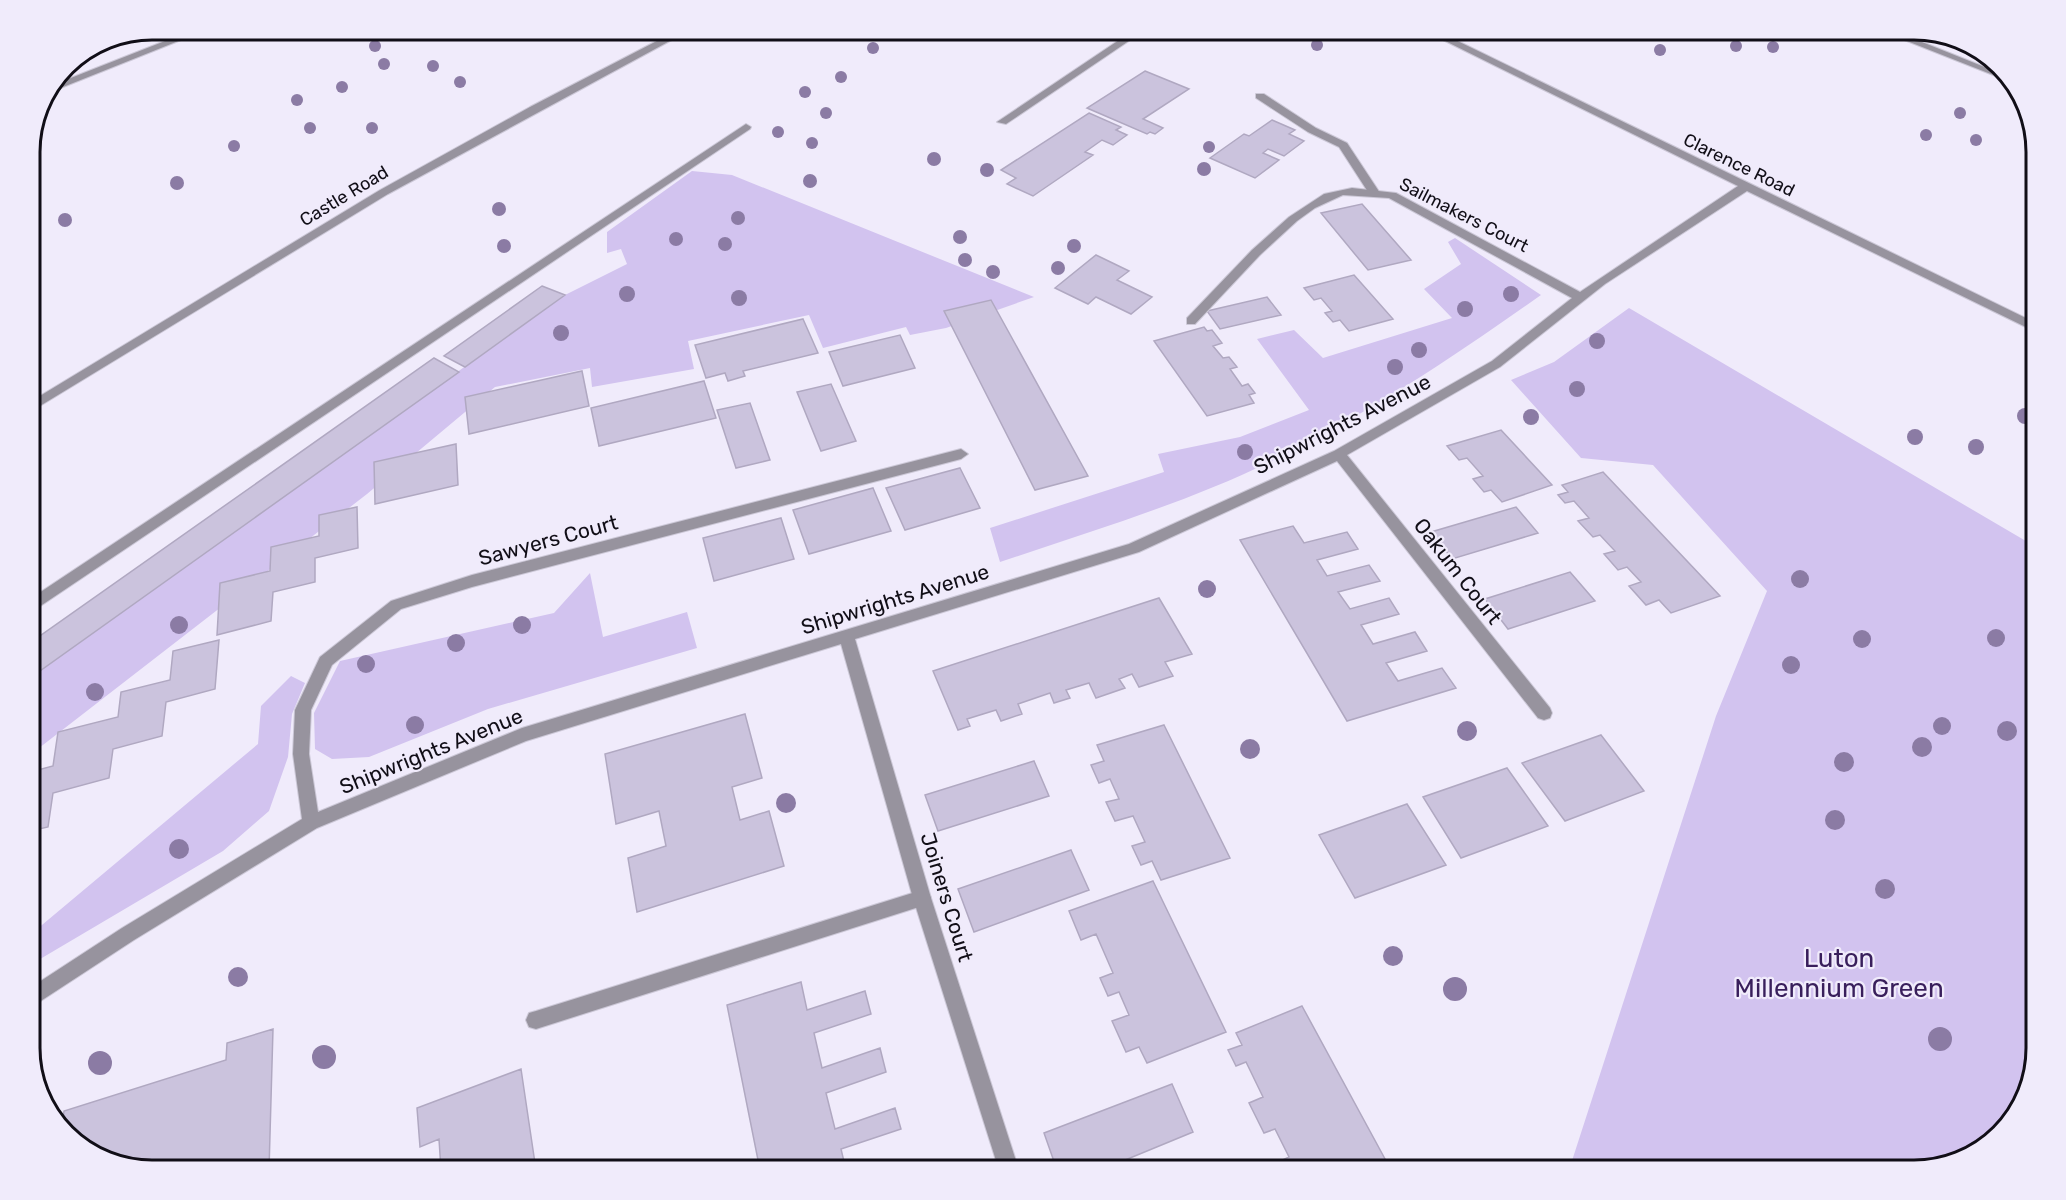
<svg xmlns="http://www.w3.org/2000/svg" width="2066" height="1200" font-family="Rubik,sans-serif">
	<rect width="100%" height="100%" fill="#f0ebfb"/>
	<path fill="#d2c3ef" d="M692,171l40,4 302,122 -88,31 -36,7 -4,-8 -83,21 -14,-33 -121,26 6,28 -102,18 -2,-19 -95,19 -128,107 -337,261v-77l535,-383 62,-31 -6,-15 -14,4v-21z
		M1455,238l86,57c-83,59 -168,116 -259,161 -90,45 -187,74 -282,106l-10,-34 174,-56 -6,-18 82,-17 69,-27 -52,-71 37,-9 29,28 129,-40 -28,-29 37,-25 -13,-22z
		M1629,308l407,239v501l-17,61 -44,44 -61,17h-345l147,-454 51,-125 -114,-126 -72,-7 -70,-78 43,-18z
		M590,573l13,64 84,-25 10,36 -209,61 -119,48 -37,2 -17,-10 -1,-36 26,-52 214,-48z
		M291,676l14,7 -13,31 -4,43 -19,54 -46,40 -193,114v-30l228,-191 3,-38z"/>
	<path fill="#cbc3dd" stroke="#b0a8c1" stroke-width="1.5" d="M1145,71l44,18 -46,30 20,9 -8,6 -5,-2 -3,2 -60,-26z
		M1089,113l32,14 -5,3 11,5 -14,10 -11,-5 -17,12 8,3 -60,41 -26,-12 9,-6 -15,-8z
		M1272,120l23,10 -6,4 15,7 -20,15 -16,-7 -5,4 16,7 -24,18 -45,-20 34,-24 5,2z
		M1362,204l49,56 -43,10 -47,-57z
		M1096,255l33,16 -12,9 35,17 -21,17 -35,-17 -8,7 -33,-16z
		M1354,275l39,44 -44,12 -9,-11 -7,2 -8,-9 7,-2 -11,-13 -7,2 -10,-12z
		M542,286l23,9 -100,72 -21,-11z
		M1267,297l14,18 -61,14 -13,-18z
		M991,300l97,176 -53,14 -91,-179z
		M803,319l15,34 -75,18 2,5 -17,5 -3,-8 -19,5 -11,-33z
		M1204,327l3,4 5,-1 10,13 -9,3 10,12 6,-1 8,10 -7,2 12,17 6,-2 7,9 -6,2 5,8 -47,13 -53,-75z
		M900,335l15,33 -72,18 -14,-34z
		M434,358l25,14 -429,306v-35z
		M582,371l7,35 -120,28 -4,-37z
		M704,381l12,37 -117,28 -8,-38z
		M831,384l25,57 -35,10 -24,-59z
		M750,403l20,57 -34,8 -19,-58z
		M1501,430l51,55 -50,17 -11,-12 -7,2 -11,-13 10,-3 -16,-18 -8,2 -12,-14z
		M456,444l2,41 -83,19 -1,-42z
		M960,468l20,40 -75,22 -19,-42z
		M1603,472l117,124 -49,17 -12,-13 -13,5 -17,-19 12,-4 -14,-15 -9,3 -14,-16 11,-3 -15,-16 -7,2 -15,-16 11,-3 -15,-17 -9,2 -7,-8 10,-3 -6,-7z
		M873,488l18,43 -82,23 -16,-44z
		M357,507l1,41 -43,10v24l-42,10 -2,29 -54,14 3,-52 50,-12 1,-24 48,-11v-21z
		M1516,507l22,26 -86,26 -21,-27z
		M781,518l13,41 -80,22 -11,-43z
		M1293,526l11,17 43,-11 11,17 -41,11 10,16 42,-11 11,16 -42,11 12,17 39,-11 10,16 -38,11 12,19 42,-12 12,19 -41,12 12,18 44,-13 14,20 -109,33 -107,-181z
		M1570,572l25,29 -87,28 -23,-30z
		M1159,598l33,56 -27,8 8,14 -34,11 -7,-13 -13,5 6,9 -29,10 -7,-15 -23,7 4,8 -16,5 -4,-10 -32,11 4,10 -21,7 -5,-11 -29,9 3,7 -12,4 -25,-59z
		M219,640l-4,49 -49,13 -4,34 -49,13 -4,29 -56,15 -5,34 -18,4v-59l23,-6 5,-34 60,-15 3,-25 49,-12 3,-29z
		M745,714l17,64 -30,9 8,33 29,-9 15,55 -147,46 -9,-54 38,-12 -7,-35 -43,13 -11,-70z
		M1164,725l66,133 -69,22 -9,-19 -11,4 -9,-19 13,-4 -12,-26 -18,5 -9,-19 13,-3 -9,-20 -11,4 -8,-18 13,-4 -7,-16z
		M1601,735l43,56 -79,30 -43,-58z
		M1034,761l15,35 -111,35 -13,-36z
		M1507,768l41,58 -87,32 -38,-61z
		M1407,804l39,61 -91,33 -36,-63z
		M1071,850l18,40 -115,42 -16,-43z
		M1153,881l73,151 -79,31 -8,-16 -13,5 -14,-31 17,-6 -10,-23 -11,4 -8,-18 13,-5 -17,-39 -15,6 -12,-29z
		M801,982l6,28 58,-19 6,23 -57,19 8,35 58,-20 6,24 -60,21 9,36 60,-21 6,21 -60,20 5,21h-86l-33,-165z
		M1302,1006l89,164h-116l-3,-5 17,-8 -14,-28 -11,4 -15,-30 14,-6 -17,-35 -10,4 -8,-16 14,-5 -6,-12z
		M273,1029l-4,141h-117l-61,-17 -29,-28 2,-14 162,-51 1,-17z
		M521,1069l15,101h-95l-2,-31 -19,8 -3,-39z
		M1172,1084l21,48 -92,38h-44l-13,-37z
		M915,1160l3,10h-30z"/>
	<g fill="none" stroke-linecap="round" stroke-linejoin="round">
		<g stroke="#ccc8d7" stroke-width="2">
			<path id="service" d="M1256,94h8l52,34 31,15 33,50 -2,2h-8l-31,-48 -31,-15 -52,-34z
				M746,124l5,3 -1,2 -720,484v-14z
				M922,890l6,2 3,6 -3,6 -6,2 -386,123 -7,-2 -3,-7 3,-7 7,-2z"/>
		</g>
		<g stroke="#ccc8d7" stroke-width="2">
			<path id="minor" d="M193,30h13l-158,63 5,-8z
				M678,30h12l-302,164 -358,218v-10l350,-212 150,-83z
				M1134,30h11l-139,94 -9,-2z
				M1423,30h12l601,293v9l-289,-141 -142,93 -105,83 -153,88 203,253 2,5 -2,5 -6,2 -6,-2 -201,-257 -198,91 -284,87 76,259 88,272h-20l-86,-272 -72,-254 -315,97 -209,87 -183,112 -104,68v-20l92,-60 180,-109 -9,-65 2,-44 25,-53 71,-56 81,-26 489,-126 7,5 -7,5 -489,128 -71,22 -69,56 -21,45 -2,44 9,58 204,-84 607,-184 205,-93 158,-90 80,-63 -183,-100 -46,-3 -28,13 -18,13 -37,34 -65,69h-8v-6l65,-68 37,-33 35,-23 28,-6 44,5 184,99 158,-106z
				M1879,30h13l110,44 9,8z"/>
		</g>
		<use href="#service" fill="#97939e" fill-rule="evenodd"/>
		<use href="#minor" fill="#97939e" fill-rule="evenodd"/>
	</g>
	<g fill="#8b7ba4">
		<circle cx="1317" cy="45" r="6"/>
		<circle cx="375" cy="46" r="6"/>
		<circle cx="1736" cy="46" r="6"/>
		<circle cx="1773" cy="47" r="6"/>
		<circle cx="873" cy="48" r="6"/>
		<circle cx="1660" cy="50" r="6"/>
		<circle cx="384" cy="64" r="6"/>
		<circle cx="433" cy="66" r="6"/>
		<circle cx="841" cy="77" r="6"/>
		<circle cx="460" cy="82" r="6"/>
		<circle cx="342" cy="87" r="6"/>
		<circle cx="805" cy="92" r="6"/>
		<circle cx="297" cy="100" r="6"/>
		<circle cx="826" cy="113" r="6"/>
		<circle cx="1960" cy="113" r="6"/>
		<circle cx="310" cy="128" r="6"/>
		<circle cx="372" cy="128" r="6"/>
		<circle cx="778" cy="132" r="6"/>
		<circle cx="1926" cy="135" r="6"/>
		<circle cx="1976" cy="140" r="6"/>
		<circle cx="812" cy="143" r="6"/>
		<circle cx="234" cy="146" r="6"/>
		<circle cx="1209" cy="147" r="6"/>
		<circle cx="934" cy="159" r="7"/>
		<circle cx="1204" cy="169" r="7"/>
		<circle cx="987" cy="170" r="7"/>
		<circle cx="810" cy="181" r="7"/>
		<circle cx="177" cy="183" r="7"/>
		<circle cx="499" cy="209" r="7"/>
		<circle cx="738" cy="218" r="7"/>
		<circle cx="65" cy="220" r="7"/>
		<circle cx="960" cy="237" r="7"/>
		<circle cx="676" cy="239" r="7"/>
		<circle cx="725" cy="244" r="7"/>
		<circle cx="504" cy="246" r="7"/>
		<circle cx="1074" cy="246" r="7"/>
		<circle cx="965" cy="260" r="7"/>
		<circle cx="1058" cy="268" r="7"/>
		<circle cx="993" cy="272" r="7"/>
		<circle cx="627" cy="294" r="8"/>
		<circle cx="1511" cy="294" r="8"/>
		<circle cx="739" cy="298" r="8"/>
		<circle cx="1465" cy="309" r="8"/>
		<circle cx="561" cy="333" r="8"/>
		<circle cx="1597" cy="341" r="8"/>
		<circle cx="1419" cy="350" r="8"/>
		<circle cx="1395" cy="367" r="8"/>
		<circle cx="1577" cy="389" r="8"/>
		<circle cx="2025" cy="416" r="8"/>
		<circle cx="1531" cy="417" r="8"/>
		<circle cx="1915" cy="437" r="8"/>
		<circle cx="1976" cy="447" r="8"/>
		<circle cx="1245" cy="452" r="8"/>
		<circle cx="1800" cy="579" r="9"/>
		<circle cx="1207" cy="589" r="9"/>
		<circle cx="179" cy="625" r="9"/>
		<circle cx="522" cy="625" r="9"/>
		<circle cx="1996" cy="638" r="9"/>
		<circle cx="1862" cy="639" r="9"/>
		<circle cx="456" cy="643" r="9"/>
		<circle cx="366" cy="664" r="9"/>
		<circle cx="1791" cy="665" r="9"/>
		<circle cx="95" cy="692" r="9"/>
		<circle cx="415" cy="725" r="9"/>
		<circle cx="1942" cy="726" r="9"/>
		<circle cx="1467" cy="731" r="10"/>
		<circle cx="2007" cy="731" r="10"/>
		<circle cx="1922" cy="747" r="10"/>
		<circle cx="1250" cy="749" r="10"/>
		<circle cx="1844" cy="762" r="10"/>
		<circle cx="786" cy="803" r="10"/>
		<circle cx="1835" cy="820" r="10"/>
		<circle cx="179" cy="849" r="10"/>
		<circle cx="1885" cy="889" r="10"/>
		<circle cx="1393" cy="956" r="10"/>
		<circle cx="238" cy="977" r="10"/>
		<circle cx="1455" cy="989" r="12"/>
		<circle cx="1940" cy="1039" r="12"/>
		<circle cx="324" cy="1057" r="12"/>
		<circle cx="100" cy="1063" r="12"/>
	</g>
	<g text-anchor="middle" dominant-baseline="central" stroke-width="4.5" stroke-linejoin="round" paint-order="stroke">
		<g font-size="18" fill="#110e17" stroke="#f0ebfb">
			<text transform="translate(1739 165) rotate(26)">Clarence Road</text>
			<text transform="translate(344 196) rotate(-31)">Castle Road</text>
			<text transform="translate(1464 215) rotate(27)">Sailmakers Court</text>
		</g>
		<g font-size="21" fill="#110e17" stroke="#f0ebfb">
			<text transform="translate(1342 424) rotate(-27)">Shipwrights Avenue</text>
			<text transform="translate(548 540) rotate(-15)">Sawyers Court</text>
			<text transform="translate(1458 571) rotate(52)">Oakum Court</text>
			<text transform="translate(895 599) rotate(-17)">Shipwrights Avenue</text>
			<text transform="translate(431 751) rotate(-22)">Shipwrights Avenue</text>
			<text transform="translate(947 897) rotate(73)">Joiners Court</text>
		</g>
		<g font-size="26" fill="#391f5c" stroke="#f0ebfb">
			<text x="1839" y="958">Luton<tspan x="1839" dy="30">Millennium Green</tspan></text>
		</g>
	</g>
	<path d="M0 0H2066V1200H0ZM152 40H1914A112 112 0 0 1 2026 152V1048A112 112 0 0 1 1914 1160H152A112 112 0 0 1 40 1048V152A112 112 0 0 1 152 40Z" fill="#f0ebfb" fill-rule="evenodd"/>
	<path fill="none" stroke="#110e17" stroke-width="3" d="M152 40H1914A112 112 0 0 1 2026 152V1048A112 112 0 0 1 1914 1160H152A112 112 0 0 1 40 1048V152A112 112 0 0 1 152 40Z"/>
</svg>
